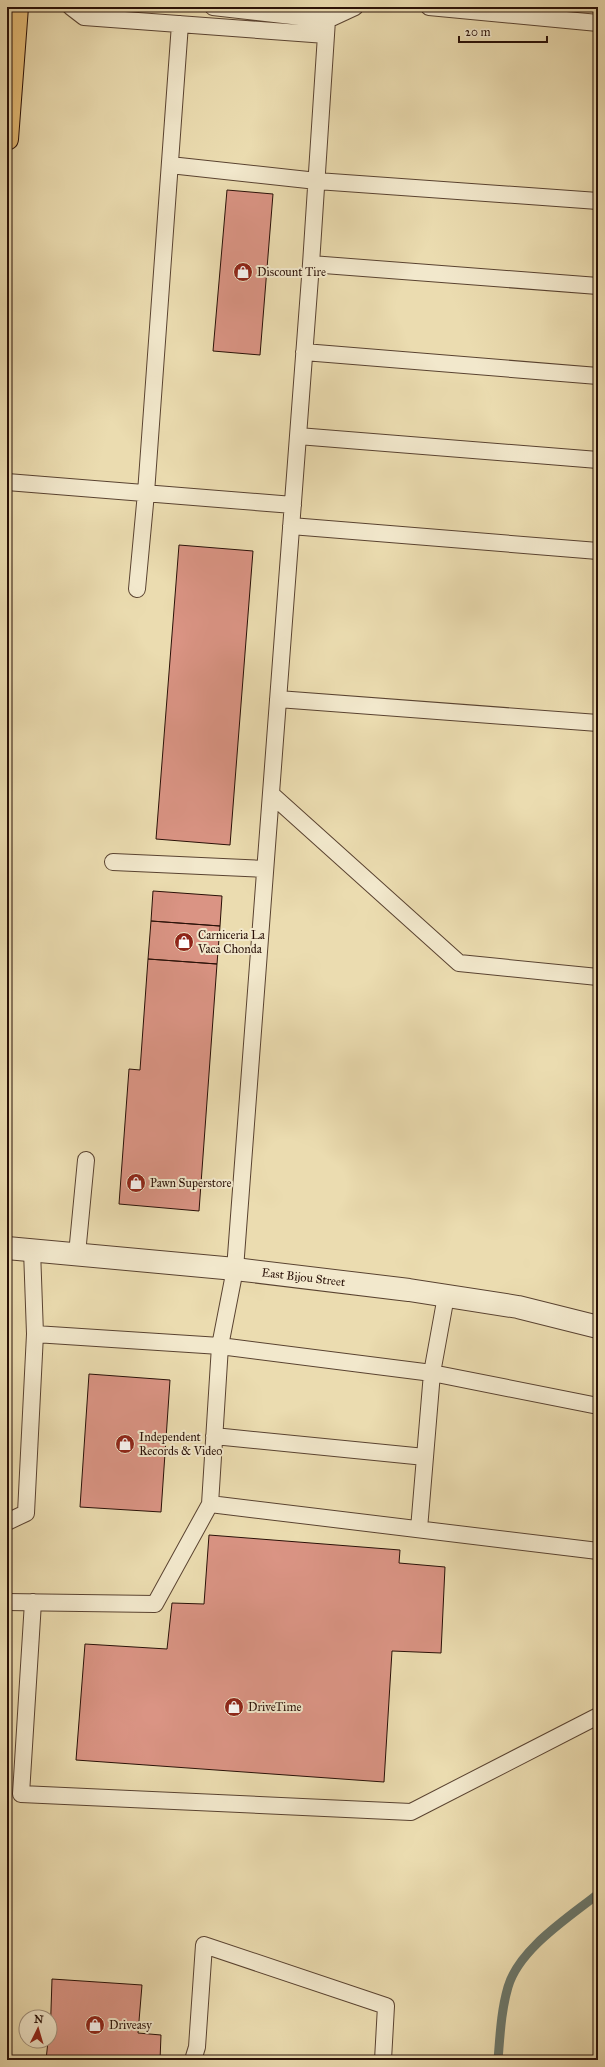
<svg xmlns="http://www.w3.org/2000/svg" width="605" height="2067" font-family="'IM FELL Great Primer',serif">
	<rect width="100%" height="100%" fill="#ebdcb0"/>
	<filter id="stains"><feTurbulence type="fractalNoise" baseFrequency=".005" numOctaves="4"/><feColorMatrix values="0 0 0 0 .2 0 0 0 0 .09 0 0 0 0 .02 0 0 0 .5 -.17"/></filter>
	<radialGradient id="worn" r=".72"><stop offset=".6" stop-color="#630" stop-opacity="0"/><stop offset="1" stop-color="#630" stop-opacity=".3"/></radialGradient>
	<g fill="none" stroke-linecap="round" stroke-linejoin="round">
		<path stroke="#6c776a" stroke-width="9" d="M498,2060c2,-24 3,-49 10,-73 11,-38 60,-69 90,-93"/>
	</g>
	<path fill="#da9484" stroke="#291007" d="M227,190l46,4 -13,161 -47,-4z
		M179,545l74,6 -23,294 -74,-6z
		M153,891l69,5 -2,30 -69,-5z
		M151,921l69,5 -3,38 -69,-5z
		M148,959l69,5 -18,247 -80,-7 10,-135 11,1z
		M89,1374l81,6 -9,132 -81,-5z
		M209,1535l191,15 -1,13 46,4 -4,86 -49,-2 -8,131 -308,-22 9,-116 82,5 5,-46 32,1z
		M52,1979l90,6 -4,48 23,2 -1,25h-114l2,-19h2z"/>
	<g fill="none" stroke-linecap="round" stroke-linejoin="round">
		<g stroke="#5a4331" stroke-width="18">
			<path id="service" d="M71,7l13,10 242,18
				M213,7l114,13 28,-13
				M429,7l169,16
				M327,20l-16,244 -76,1005 -15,77 212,27 14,-77
				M170,165l147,16 281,20
				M311,264l287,22
				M304,352l294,24
				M298,436l300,24
				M7,482l286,23
				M291,526l307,25
				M137,589l9,-96 34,-469
				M278,699l320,24
				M271,794l188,169 139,14
				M113,862l152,7
				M32,1250l3,84
				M77,1254l9,-94
				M214,1436l211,21
				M210,1504l388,47
				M7,1522l19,-9 9,-179 185,12 -10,158 -55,100 -148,-2
				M419,1529l13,-156 166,33
				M33,1602l-12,192 390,18 187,-96
				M193,2060l4,-13 7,-102 182,61 -3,54"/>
		</g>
		<g stroke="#5a4331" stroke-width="24">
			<g id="tertiary">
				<path id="s1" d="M7,1248l228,21 174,21 109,17 80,20"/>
			</g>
		</g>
		<g stroke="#291007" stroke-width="24">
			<path id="trunk" d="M7,139l10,-132"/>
		</g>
		<use href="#service" stroke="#f2e8cc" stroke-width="16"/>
		<use href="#tertiary" stroke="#f2e8cc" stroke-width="22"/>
		<use href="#trunk" stroke="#e6be78" stroke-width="22"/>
	</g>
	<defs>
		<g id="shop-disc" transform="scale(1)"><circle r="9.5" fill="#8f2418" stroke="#f2e8cc"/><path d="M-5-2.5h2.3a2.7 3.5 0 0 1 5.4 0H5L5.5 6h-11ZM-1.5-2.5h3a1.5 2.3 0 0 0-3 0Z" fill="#fff"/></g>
	</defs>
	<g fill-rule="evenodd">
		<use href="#shop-disc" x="243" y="272"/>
		<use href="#shop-disc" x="184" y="942"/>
		<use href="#shop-disc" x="136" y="1183"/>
		<use href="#shop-disc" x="125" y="1444"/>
		<use href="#shop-disc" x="234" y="1707"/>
		<use href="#shop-disc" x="95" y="2025"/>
	</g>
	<g text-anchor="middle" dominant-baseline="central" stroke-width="4" stroke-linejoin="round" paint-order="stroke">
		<g font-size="12" fill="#291007" stroke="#f2e8cc" text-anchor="start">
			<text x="257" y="272">Discount Tire</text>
			<text x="198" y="935">Carniceria La<tspan x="198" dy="14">Vaca Chonda</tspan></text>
			<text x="150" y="1183">Pawn Superstore</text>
			<text x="139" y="1437">Independent<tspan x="139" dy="14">Records &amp; Video</tspan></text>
			<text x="248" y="1707">DriveTime</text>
			<text x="109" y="2025">Driveasy</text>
		</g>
		<g font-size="12" fill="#291007" stroke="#f2e8cc">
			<text stroke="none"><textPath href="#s1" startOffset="298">East Bijou Street</textPath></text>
		</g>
	</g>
	<rect width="605" height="2067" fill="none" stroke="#ebdcb0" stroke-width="24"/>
	<rect x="8" y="8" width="589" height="2051" fill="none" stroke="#291007" stroke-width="2"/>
	<rect x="12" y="12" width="581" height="2043" fill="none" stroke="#291007"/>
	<g transform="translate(38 2029) rotate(5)"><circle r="19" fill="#f2e8cc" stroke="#a2927d"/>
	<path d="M0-3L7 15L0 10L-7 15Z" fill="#8f2418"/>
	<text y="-6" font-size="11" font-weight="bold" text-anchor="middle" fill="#291007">N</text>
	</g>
	<path d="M459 36v6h88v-6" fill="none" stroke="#291007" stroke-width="2"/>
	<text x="465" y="36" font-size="12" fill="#291007" stroke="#f2e8cc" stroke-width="3" paint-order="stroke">20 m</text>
	<rect width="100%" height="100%" filter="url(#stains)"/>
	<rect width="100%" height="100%" fill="url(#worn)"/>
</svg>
